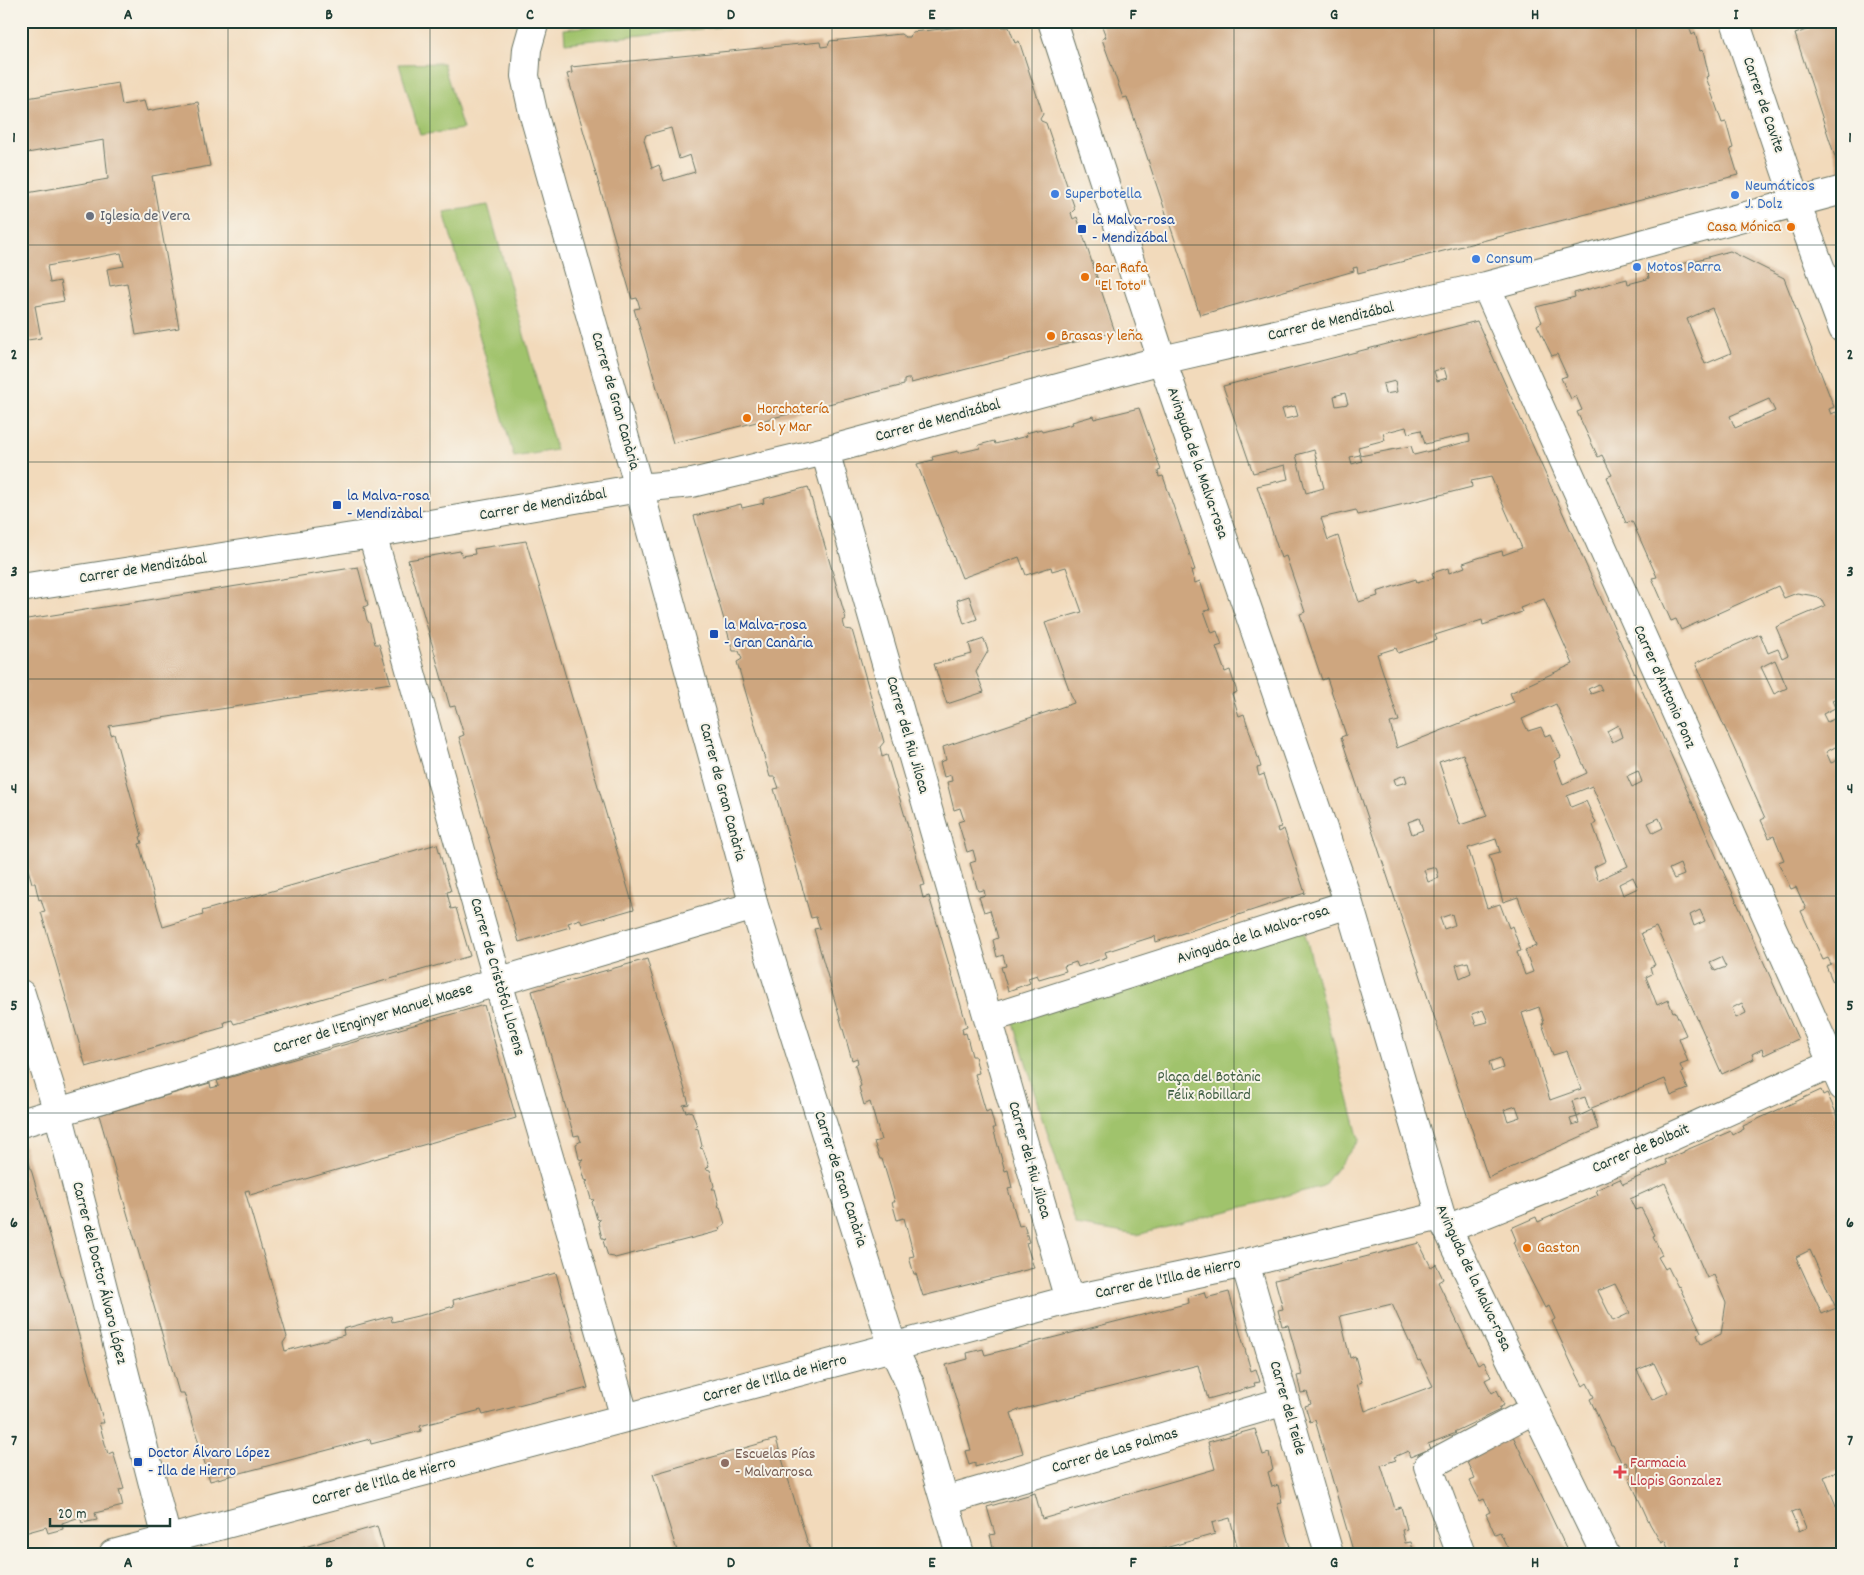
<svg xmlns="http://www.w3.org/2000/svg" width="1864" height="1575" font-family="Dekko,sans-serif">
	<rect width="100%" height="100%" fill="#f7f3e8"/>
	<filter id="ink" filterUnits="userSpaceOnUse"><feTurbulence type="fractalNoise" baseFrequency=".02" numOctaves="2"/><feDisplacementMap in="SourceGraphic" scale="10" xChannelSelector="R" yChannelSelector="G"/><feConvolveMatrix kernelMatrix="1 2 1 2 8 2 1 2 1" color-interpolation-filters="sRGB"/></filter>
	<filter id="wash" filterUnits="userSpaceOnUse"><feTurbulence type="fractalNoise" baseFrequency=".0096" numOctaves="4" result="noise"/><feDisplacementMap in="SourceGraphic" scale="20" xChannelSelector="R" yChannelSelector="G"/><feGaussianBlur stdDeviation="1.12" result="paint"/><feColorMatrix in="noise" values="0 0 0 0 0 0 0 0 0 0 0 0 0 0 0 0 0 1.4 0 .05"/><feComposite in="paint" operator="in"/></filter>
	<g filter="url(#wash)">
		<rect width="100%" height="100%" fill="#f2dabb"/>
		<path fill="#a0c36c" stroke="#608050" d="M639,21h137l-211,22 -1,-14z
			M443,63l20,66 -43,6 -21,-71z
			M488,205l68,245 -42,7 -70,-245z
			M1303,926l56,214 -36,46 -186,49 -61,-10 -64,-208z"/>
		<g id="blocks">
			<path fill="#cea67f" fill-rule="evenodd" d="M1100,21h587l5,14 3,-2 5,18 3,-1 6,26 -3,1 16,46 4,-1 7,26 -3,1 8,26 -380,98 -1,-6 -4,1 1,3 -154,44 -73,-218 -4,1 -21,-59 4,-2z
				M1821,21h22v150l-3,1 -45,-138 28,-10z
				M1001,23l1,4h7l6,16 4,-2 24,73 -3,5 1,2 5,2 29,86 -4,4 2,6 4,-2 38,115 -204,51 -1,-4h-3l-3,1v5l-231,58 -39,-134 6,-1 -3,-10 -5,1 -65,-225 5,-1 -1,-6 249,-25 1,5 7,-1 2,-5 71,-7 4,3h5l2,-5zM671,128l8,31 11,-4 5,17 -31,9 -5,-16 -7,3 -8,-28 2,-5z
				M118,83l4,22 22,-4 3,10 51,-9 12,64 -58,10 27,152 -43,7 -9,-52 -17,3 -3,-17 17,-3 -3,-13 -74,13 3,17 10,-2 4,20 -29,5 6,32 -20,3v-147l87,-15 -4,-39 -83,14v-55z
				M1730,251l54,27 50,129 -5,2 1,3 1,2 5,-2 7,17v266l-11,5 3,8 -12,6 4,8 12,-5 4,8v30l-4,-10 -13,7 5,11 12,-5v247l-17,-39 5,-2 -3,-6 -5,2 -22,-49 5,-2 -10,-22 -5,2 -13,-27 6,-2 -10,-24 -5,2 -8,-18 4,-2 -69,-155 64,-29 8,19 10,-4 4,9 6,-3 -12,-28 49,-21 -3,-6 -7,-4 -18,-3 -13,5 -6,-12 -97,44 -5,-11 -5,2 -19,-43 5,-1 -25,-56 -6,2 -19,-46 5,-2 -10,-20 -4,2 -21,-45 5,-2 -6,-14 -5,3 -10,-21 6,-2 -10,-22 -5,2 -15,-31 5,-3 -6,-15 39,-10 -1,-4 53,-14 1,5 19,-5 2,-1 -1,-5zM1712,308l19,45 -26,11 -18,-45zM1769,399l6,12 -40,17 -5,-12zM1775,660l12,28 -13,6 -13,-27z
				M1477,321l321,718 -34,16 -2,-6 -10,5 2,5 -32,15 -66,-147 -15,6 14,32 -5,2 2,7 -6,3 11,28 11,-5 5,12 2,-1 11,24 -7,3 9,24 -8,3 3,7 -2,1 7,16 -17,7 -6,-17 -76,30 -4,-12 -13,4 5,16 15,-7 6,19 -110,49 -147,-441 5,-2 -19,-57 -5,2 -22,-66 5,-2 -19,-56 -5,2 -24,-72 31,-7 -3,-14 -32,8 -30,-87zM1444,368l3,10 -10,3 -3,-10zM1395,381l2,11 -12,2 -2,-10zM1345,393l3,11 -12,2 -2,-10zM1295,406l3,10 -13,3 -3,-10zM1406,427l2,6 13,-3 4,14 44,-10 1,7 -56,14 -3,-9 -51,10 2,5 -10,3 -2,-7 10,-2 -2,-8 27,-7 -2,-7zM1314,450l10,38 -18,5 -10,-38zM1491,477l31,71 -19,7 -1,-4 -24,7 -15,5 2,4 -16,6 -1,-5 -16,5 2,5 -17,5 -1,-4 -39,13 1,4 -19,6 -21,-66 -10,4 -7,-22 35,-8 2,5 42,-10 72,-18 -1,-6zM1544,599l29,65 -63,29 4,9 -117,46 -7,-25 9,-2 -22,-67 19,-6 2,5 39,-13 -2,-5 47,-15 1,5 39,-13 -2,-4zM1599,684l3,6 -11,4 -3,-5zM1556,704l31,69 -24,11 -9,-23 7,-4 -10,-23 -6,2 -4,-9 -13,4 -6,-12zM1618,725l4,12 -10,5 -5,-11zM1463,754l24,62 -27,9 -21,-63zM1638,771l4,11 -10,5 -5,-11zM1405,775l2,7 -11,3 -2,-6zM1592,786l36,80 -30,14 -4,-13 12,-6 -13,-36 3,-2 -10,-22 -15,6 -4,-11zM1419,818l4,12 -11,4 -4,-12zM1659,818l4,10 -10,5 -5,-10zM1496,839l4,13 -11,3 14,47 15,-5 18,49 -11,4 8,22 -8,3 -8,-23 4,-1 -9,-25 -3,2 -9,-24 -13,4 -19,-60zM1680,864l4,11 -10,4 -5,-10zM1436,867l3,11 -11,4 -4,-12zM1633,877l5,11 -15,7 -4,-11zM1700,910l5,11 -11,5 -4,-11zM1452,914l3,11 -11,4 -4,-11zM1721,957l5,10 -11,4 -5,-9zM1468,962l3,11 -11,5 -4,-13zM1742,1003l4,10 -10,5 -4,-10zM1539,1007l5,16 -2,1 11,31 14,-4 14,38 -31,11 -28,-87zM1483,1010l5,12 -12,3 -4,-11zM1500,1058l3,10 -11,4 -3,-10zM1516,1106l4,11 -12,4 -4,-11zM1577,1117l2,6 -7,2 -2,-6z
				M1139,408l22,62 -3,1 1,6 4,-1 32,94 -4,1 4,12 5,-2 10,29 -6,1 8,22 5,-2 5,14 -6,2 9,25 5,-2 7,22 -5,2 7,22 5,-2 17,53 -4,1 2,8 5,-2 17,53 -4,1 1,4 6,-3 21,64 -149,49 -1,-6 -50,16 2,5 -29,10 -2,-5 -12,4 2,5 -27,8 -2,-4 -9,3 2,5 -22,8 -7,-24 5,-1 -3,-11 -6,2 -4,-17 5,-2 -8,-28 -6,2 -5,-15 6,-2 -1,-5 -6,1 -8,-28 6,-2 -3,-11 -6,2 -9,-30 6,-2 -4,-12 -6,2 -7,-28 5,-1 -1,-6 -7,2 -4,-15 6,-2 -3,-13 131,-44 -29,-80 37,-11 -16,-45 -14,4 -1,-4 -25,8 -7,-18 -57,21 -45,-114 16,-4 -1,-3 4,-1 22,-5v2l22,-5 -1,-3 15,-4 1,3 32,-8 -1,-3 15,-4 1,3 31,-8 -1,-2 21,-6 1,3z
				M808,487l38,132 -3,2 2,8 7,1 32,112 -4,5 1,4 1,6 5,-2 38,130 -5,1 3,12 6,-2 38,130 -5,2 1,6 3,-1 6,23h3l4,17 -4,1 11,38 4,-2 5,18h-2l12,43 3,-1 4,18 -4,1 11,37 5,-1 5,17 -3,1 8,25 -111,28 -7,-22h-2l-5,-17 5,-1 -10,-38 -7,2 -5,-18h3l-13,-43h-2l-6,-17 7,-2 -11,-38 -6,3 -5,-18 2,-1 -6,-21 3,-2 -1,-5 -5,2 -38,-131 6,-1 -4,-11 -5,1 -37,-129 5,-1 -4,-11h-5l-33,-115 5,-3 -3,-8h-6l-39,-135 47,-12 1,4 22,-5 -1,-4z
				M526,541l108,368 -52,15 -2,-5 -12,4 2,4 -51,15 -60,-205 5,-2 -9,-29 -5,1 -42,-147 52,-9 2,5 13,-2 -1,-5z
				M358,567l10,38 -4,2 3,13 3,4 5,20h4l12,39 -282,43 2,9 3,-1 28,102 -2,1 2,6 -3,1 24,83 40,-12 -1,-4 235,-67 14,47 -4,1 4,17 5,-1 14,48 -236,68 -2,-4 -8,2 1,5 -139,40 -45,-155 4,-1 -2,-5 -2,-7 -2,1 -4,-17h-3l-11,-38v-225z
				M969,596l8,23 -13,5 -7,-24z
				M984,639l4,12 -12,21 8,20 -37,12 -13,-40 38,-10 -3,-10z
				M647,959l42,145 -6,1 3,7 3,-1 3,1 5,14 -2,2 3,1 4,17 -2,2 3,1 6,17 -3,3 4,1 4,16 -2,3h3l4,15 -1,3h2l5,17 -6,4 1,3 -105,27 -1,-1 -6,-1 -5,-15 3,-2 -4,-1 -4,-16 2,-2 -3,-1 -5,-17 2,-2 -3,-1 -5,-17 2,-1 -3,-1 -5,-18 3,-2 -4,-1 -3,-15 5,-3 -1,-2 -1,-4 -5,1 -42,-145z
				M484,1005l32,113 -266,77 -1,-5 -4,1 42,146 -4,6 2,8 59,-16 -1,-6 48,-13 1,6 30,-7 32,-9 -1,-6 103,-27 32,115 -105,27 -2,-5 -61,16 1,5 -50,13 -1,-5 -160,42 -26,-88h-5l-80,-278 111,-32 1,5 8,-2 -2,-5z
				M1821,1090l2,5 4,-2 16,35v341l-19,8 19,45v32h-177l3,-3 -4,-10 -4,2 -11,-19 -21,-46 3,-2 -6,-14 -4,2 -9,-19h-2l-21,-46 4,-2 -7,-14 -4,3 -10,-19 -21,-46 3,-2 -6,-13 -4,2 -24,-47 -8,-19 3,-2 -5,-12 25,-11 2,5 60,-27 -2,-5 24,-11 3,5 44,-20 -2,-4 19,-8v-1l47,-20 2,4 11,-6 -1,-3zM1665,1183l42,95 7,-3 12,28 -5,31 -20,10 -4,-9 4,-3 -22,-46 -1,1 -10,-20 -3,2 -7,-12 4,-2 -9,-19 2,-1 -14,-27 -6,2 -5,-11zM1810,1250l26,58 -14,6 -26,-57zM1615,1284l15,29 -17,8 -15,-30zM1654,1363l14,29 -16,8 -15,-30zM1799,1510l7,18 -7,3 -8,-18z
				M22,1138l82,285h-5l9,31 5,-2 11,37 -5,1 4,16 -28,7 2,7 -15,3 -2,-6 -18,6 1,6 -15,4 -2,-6 -25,7z
				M1419,1243l12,24 5,-3 7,15 -5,3 40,83 6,-3 7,15 -6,3 7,13 5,-3 7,15 -5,3 1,2 -46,22 2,1 -28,11 2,5 -20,8 -2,-6 -14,6 2,3 -15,5 14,44 6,-2 6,22 -5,1 3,13 6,-1 3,12h-60l-39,-134 -5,2 -5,-16 6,-2 -4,-12 -6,1 -4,-17 5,-1 -14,-50 -6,1 -4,-16 5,-1 -8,-29zM1392,1304l26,57 2,-1 13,26 -68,25 -8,-27 5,-2 -7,-26 -5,2 -10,-42z
				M1204,1292l2,6 23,-6 22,79 5,-2 4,13 -6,1 1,3 -47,13 -10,-34 -179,45 -8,3 12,40 -48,14v-4l-6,2 -4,-14 6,-1 -25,-85 22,-6 -1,-6 16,-4 2,6 204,-52 -1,-6z
				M1255,1429l8,26 6,-2 4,17 -5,2 4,15 6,-2 4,17 -5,1 15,51h-53l-9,-36 -18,5 3,11 -71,20h-143l-1,-4 -6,1 -4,-16 5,-1 -8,-27 48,-14 7,26 128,-37 45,-13 -7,-27z
				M1512,1434l57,120h-56l-1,-3 -2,2 -10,-21 -5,2 -9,-20 4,-2 -6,-13 -4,2 -10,-20 5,-2 -11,-23z
				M776,1439l35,115h-133l-25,-80z
				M377,1526l8,28h-101v-1z"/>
		</g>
	</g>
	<g filter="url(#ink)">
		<use href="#blocks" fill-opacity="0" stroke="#697463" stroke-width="1"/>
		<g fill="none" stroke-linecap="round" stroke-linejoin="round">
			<g stroke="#697463" stroke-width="30">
				<path id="minor" d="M535,21l-8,28 -2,27 8,36 106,376 115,418 139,442 17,36 50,170
					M1052,21l110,339 187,544 92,312 164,338
					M1735,21l61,181 47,127
					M1486,286l357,801
					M825,451l244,849
					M372,534l126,448 127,436
					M21,588l351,-54 267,-46 53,-5 133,-32 337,-91 324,-74 357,-96
					M21,994l37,118 109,427 1,15
					M988,1019l361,-115
					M21,1123l733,-217
					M1447,1229l177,-71 208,-94
					M1245,1263l84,291
					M945,1501l340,-100
					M113,1554l956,-254 176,-37 196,-47
					M1461,1554l-33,-88 107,-57"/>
			</g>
			<use href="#minor" stroke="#fff" stroke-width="28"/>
		</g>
	</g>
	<path fill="none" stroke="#1f3d34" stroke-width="1" stroke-opacity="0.55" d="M228,21v1533M430,21v1533M630,21v1533M832,21v1533M1032,21v1533M1234,21v1533M1434,21v1533M1636,21v1533M21,245h1822M21,462h1822M21,679h1822M21,896h1822M21,1113h1822M21,1330h1822"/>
	<g fill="#3f7fe0" stroke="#f7f3e8" stroke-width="2">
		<circle cx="1055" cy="194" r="5"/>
		<circle cx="1735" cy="195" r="5"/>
		<circle cx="1476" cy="259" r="5"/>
		<circle cx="1637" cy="267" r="5"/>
	</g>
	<circle fill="#6b7280" stroke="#f7f3e8" stroke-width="2" cx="90" cy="216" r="5"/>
	<g fill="#e8710a" stroke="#f7f3e8" stroke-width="2">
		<circle cx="1791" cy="227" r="5"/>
		<circle cx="1085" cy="277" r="5"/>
		<circle cx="1051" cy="336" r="5"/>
		<circle cx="747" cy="418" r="5"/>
		<circle cx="1527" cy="1248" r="5"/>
	</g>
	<g fill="#1a4fb4" stroke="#f7f3e8" stroke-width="2">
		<rect x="1077" y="224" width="10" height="10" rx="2.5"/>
		<rect x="332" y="500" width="10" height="10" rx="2.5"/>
		<rect x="709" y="629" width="10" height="10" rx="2.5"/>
		<rect x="133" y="1457" width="10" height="10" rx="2.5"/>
	</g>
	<circle fill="#8d6e63" stroke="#f7f3e8" stroke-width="2" cx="725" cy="1463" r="5"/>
	<path fill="#e0444e" stroke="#f7f3e8" stroke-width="2" d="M1617.5 1464.5h5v5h5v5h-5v5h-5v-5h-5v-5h5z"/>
	<g text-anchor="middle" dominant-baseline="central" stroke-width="4" stroke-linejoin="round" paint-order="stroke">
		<g font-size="16" fill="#1f3d34" stroke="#f7f3e8">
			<text transform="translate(1763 105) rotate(71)">Carrer de Cavite</text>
			<text transform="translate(1331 322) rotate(-13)">Carrer de Mendizábal</text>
			<text transform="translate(615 401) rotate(74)">Carrer de Gran Canària</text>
			<text transform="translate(938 421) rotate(-15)">Carrer de Mendizábal</text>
			<text transform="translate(1197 463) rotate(71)">Avinguda de la Malva-rosa</text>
			<text transform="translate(543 505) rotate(-10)">Carrer de Mendizábal</text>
			<text transform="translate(143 569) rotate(-9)">Carrer de Mendizábal</text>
			<text transform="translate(1664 687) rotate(66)">Carrer d'Antonio Ponz</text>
			<text transform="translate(907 735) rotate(74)">Carrer del Riu Jiloca</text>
			<text transform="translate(722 792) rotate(75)">Carrer de Gran Canària</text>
			<text transform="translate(1253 935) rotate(-18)">Avinguda de la Malva-rosa</text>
			<text transform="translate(497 977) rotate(74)">Carrer de Cristòfol Llorens</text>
			<text transform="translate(373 1019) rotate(-17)">Carrer de l'Enginyer Manuel Maese</text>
			<text transform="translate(1641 1149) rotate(-23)">Carrer de Bolbait</text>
			<text transform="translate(1029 1160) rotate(74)">Carrer del Riu Jiloca</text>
			<text transform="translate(840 1179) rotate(72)">Carrer de Gran Canària</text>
			<text transform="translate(99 1273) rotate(76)">Carrer del Doctor Álvaro López</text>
			<text transform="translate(1473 1278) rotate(65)">Avinguda de la Malva-rosa</text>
			<text transform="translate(1168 1279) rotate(-12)">Carrer de l'Illa de Hierro</text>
			<text transform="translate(775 1379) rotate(-15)">Carrer de l'Illa de Hierro</text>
			<text transform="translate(1287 1408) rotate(74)">Carrer del Teide</text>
			<text transform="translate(1115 1451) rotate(-16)">Carrer de Las Palmas</text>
			<text transform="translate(384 1482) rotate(-15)">Carrer de l'Illa de Hierro</text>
		</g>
		<g font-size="16" fill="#366cbe" stroke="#f7f3e8" text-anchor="start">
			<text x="1745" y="186">Neumáticos<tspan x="1745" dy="18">J. Dolz</tspan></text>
			<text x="1065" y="194">Superbotella</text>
			<text x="1486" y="259">Consum</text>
			<text x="1647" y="267">Motos Parra</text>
		</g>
		<g font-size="16" fill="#5b616d" stroke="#f7f3e8" text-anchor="start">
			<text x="100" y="216">Iglesia de Vera</text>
		</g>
		<g font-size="16" fill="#164399" stroke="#f7f3e8" text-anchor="start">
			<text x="1092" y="220">la Malva-rosa<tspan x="1092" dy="18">- Mendizábal</tspan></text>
			<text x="347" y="496">la Malva-rosa<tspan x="347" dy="18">- Mendizàbal</tspan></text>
			<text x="724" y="625">la Malva-rosa<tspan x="724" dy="18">- Gran Canària</tspan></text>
			<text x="148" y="1453">Doctor Álvaro López<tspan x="148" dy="18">- Illa de Hierro</tspan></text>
		</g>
		<g font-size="16" fill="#c56008" stroke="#f7f3e8" text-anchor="start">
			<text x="1781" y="227" text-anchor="end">Casa Mónica</text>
			<text x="1095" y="268">Bar Rafa<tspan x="1095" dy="18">"El Toto"</tspan></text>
			<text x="1061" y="336">Brasas y leña</text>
			<text x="757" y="409">Horchatería<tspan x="757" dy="18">Sol y Mar</tspan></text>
			<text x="1537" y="1248">Gaston</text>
		</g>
		<g font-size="16" fill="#3f5e42" stroke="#f7f3e8">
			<text x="1209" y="1077">Plaça del Botànic<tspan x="1209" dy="18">Félix Robillard</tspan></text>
		</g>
		<g font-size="16" fill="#785e54" stroke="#f7f3e8" text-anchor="start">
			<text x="735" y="1454">Escuelas Pías<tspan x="735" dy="18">- Malvarrosa</tspan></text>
		</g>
		<g font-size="16" fill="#be3a42" stroke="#f7f3e8" text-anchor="start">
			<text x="1630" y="1463">Farmacia<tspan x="1630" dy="18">Llopis Gonzalez</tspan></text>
		</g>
	</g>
	<rect width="1864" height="1575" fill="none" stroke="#f7f3e8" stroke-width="55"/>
	<path d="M50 1518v8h120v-8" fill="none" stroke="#1f3d34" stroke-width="2.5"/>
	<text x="58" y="1518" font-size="15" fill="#1f3d34" stroke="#f7f3e8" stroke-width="4" paint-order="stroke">20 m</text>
	<rect x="28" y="28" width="1808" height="1520" fill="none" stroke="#1f3d34" stroke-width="2"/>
	<g font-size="16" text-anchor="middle" font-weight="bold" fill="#1f3d34">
		<text x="128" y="19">A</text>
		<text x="329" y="19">B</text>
		<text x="530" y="19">C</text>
		<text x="731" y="19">D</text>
		<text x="932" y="19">E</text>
		<text x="1133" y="19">F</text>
		<text x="1334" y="19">G</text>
		<text x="1535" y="19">H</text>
		<text x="1736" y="19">I</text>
		<text x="14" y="142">1</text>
		<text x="1850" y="142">1</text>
		<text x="14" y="359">2</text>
		<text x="1850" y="359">2</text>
		<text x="14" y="576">3</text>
		<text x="1850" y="576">3</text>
		<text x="14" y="793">4</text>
		<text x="1850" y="793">4</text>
		<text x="14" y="1010">5</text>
		<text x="1850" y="1010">5</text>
		<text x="14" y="1227">6</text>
		<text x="1850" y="1227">6</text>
		<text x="14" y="1445">7</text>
		<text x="1850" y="1445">7</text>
		<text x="128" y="1567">A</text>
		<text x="329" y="1567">B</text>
		<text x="530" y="1567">C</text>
		<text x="731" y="1567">D</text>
		<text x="932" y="1567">E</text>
		<text x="1133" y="1567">F</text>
		<text x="1334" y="1567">G</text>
		<text x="1535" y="1567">H</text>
		<text x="1736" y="1567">I</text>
	</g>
</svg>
